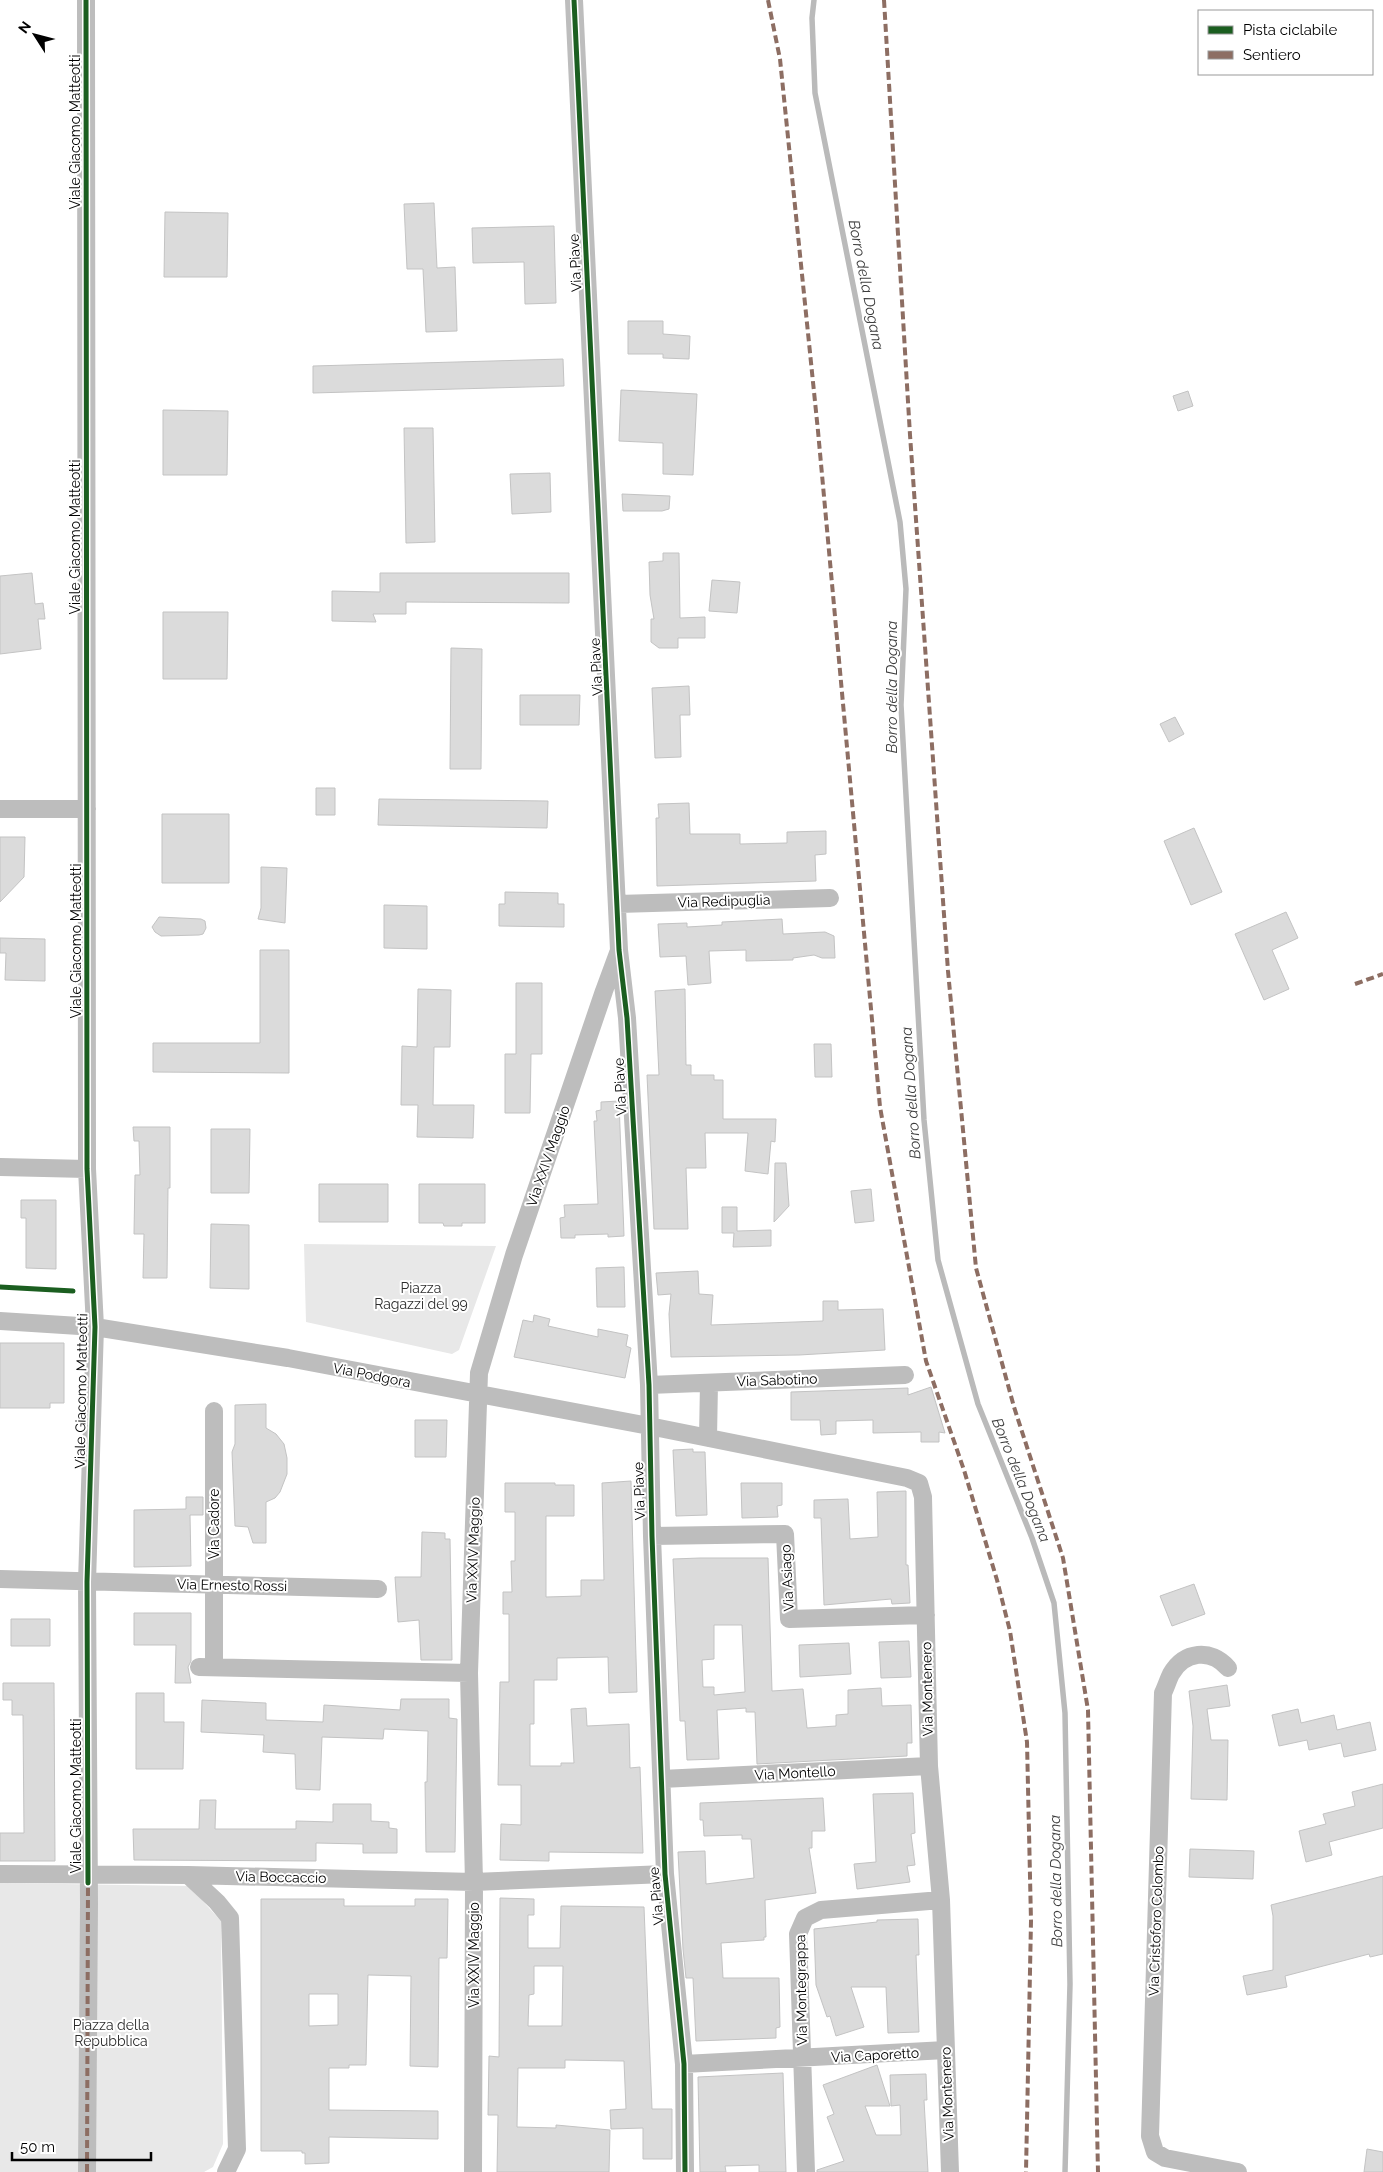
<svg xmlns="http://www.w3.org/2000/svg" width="1383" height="2172" font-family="Raleway,sans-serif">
	<rect width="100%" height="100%" fill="#fff"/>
	<path fill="#e8e8e8" d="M304,1244l192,2 -37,104 -7,4 -146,-32z
		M0,1883l189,3 32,35 2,223 -10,23 -9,5h-204z"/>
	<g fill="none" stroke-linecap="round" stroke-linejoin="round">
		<path stroke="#bababa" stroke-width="5.5" d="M814,0l-2,18 3,75 85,429 6,67 -5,116 23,415 14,140 40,144 54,134 22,65 11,110 5,271 -5,188"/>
	</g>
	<path fill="#dbdbdb" stroke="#c3c3c3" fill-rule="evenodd" d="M434,203l3,65 18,-1 2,64 -31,1 -3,-63h-16l-3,-65z
		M165,212l63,1 -1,64h-63z
		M554,226l2,77 -31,1 -1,-42 -51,1 -1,-35z
		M628,321h35v13l27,2 -1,23 -26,-1v-4h-35z
		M563,359l1,27 -251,7v-27z
		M621,390l76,4 -4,81 -30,-1v-31l-44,-2z
		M1188,391l5,15 -15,5 -5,-15z
		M163,410l65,1 -1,64h-64z
		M404,428h29l2,114 -29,1z
		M550,473l1,39 -39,2 -2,-40z
		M622,494l48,2 -1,13 -7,2h-39z
		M663,553h16l1,65 25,-1v21h-27v10h-19l-8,-6v-23h3l-4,-24 -1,-33 14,-1z
		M32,573l3,31 8,-1 2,16h-7l3,30 -41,5v-78z
		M380,573h189v30l-163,-1v12h-33l3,8 -44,-1v-30l48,1z
		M712,580l28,2 -3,31 -28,-2z
		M163,612h65l-1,67h-64z
		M451,648l31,1 -1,120h-31z
		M689,686l1,29h-10l1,42 -26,1 -3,-70z
		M520,695h60l-1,30h-59z
		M1175,717l9,17 -15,8 -9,-18z
		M316,788h19v27h-19z
		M379,799l169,2 -1,27 -169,-3z
		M689,803l1,31h50v10l47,-1v-11l39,-1v23l-11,1 1,26 -159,5 -1,-68h3l-1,-14z
		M162,814h67v69h-67z
		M1194,828l28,64 -31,13 -27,-64z
		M0,837h25l-1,40 -24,25z
		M261,867l26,1 -2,55 -27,-4 3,-11z
		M505,892l53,1v11h6v23l-65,-1v-22h6z
		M384,905l43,1v43l-43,-1z
		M1286,912l12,26 -26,12 17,39 -25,11 -29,-66z
		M159,917l42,2 4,2 1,7 -3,6 -4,1 -38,1 -6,-4 -3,-5z
		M782,919l1,15 42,-2 9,4 1,22h-13l-8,-3 -21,3v2l-47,1v-11l-37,1 2,32 -23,2 -2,-29 -26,1 -2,-33 29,-1v4l35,-2v-3z
		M0,938l45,1v42l-40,-1 1,-27h-6z
		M260,950h29v123l-136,-1v-29h107z
		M516,983h26v71h-11l-1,59h-25v-59h11z
		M418,989l33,1 -1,57h-16l-1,58h41l-1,33 -56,-1 1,-32h-17l1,-59 15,1z
		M685,989l1,76h5v10h23v5h9v39h53l-1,23 -4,-1 -3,33 -23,-3 3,-38h-43l1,35h-20l2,61h-34l-7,-154h12l-4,-84z
		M814,1044h17l1,33h-17z
		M619,1101l5,135 -16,1v-3l-33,1v3h-14l-1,-20 5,-1 -1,-12 34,-1 -4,-83h3l-1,-10 5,-1v-8z
		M133,1127h37v61h-2l-1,90h-24l1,-44h-10l1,-59h5l-1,-34h-5z
		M211,1129h39l-1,64h-38z
		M775,1163h11l3,43 -15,16z
		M319,1184h69v38h-69z
		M419,1184h66v39h-23v3h-18l-1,-3h-24z
		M871,1189l3,32 -19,2 -4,-32z
		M21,1200h35v69l-30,-1v-50h-5z
		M722,1207h15v24l34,-1v16l-38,1 1,-14h-12z
		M211,1224l38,1v64l-39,-1z
		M624,1267l1,40h-28l-1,-39z
		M698,1271l1,23 14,1 -2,30 112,-4v-20h15v9l45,-1 2,41 -86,5 -128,2 -2,-43 2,-20 -13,1 -2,-22z
		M534,1315l16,4 -2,7 50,11v-8l30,6 -2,11 5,2 -6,30 -111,-21 9,-37 10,2z
		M0,1343h64v60h-14v5h-50z
		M931,1387l14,46 -6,-1v10h-18v-10l-48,1v-13l-37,1v13l-15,1 -1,-15h-29v-28l117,-4v7z
		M266,1404v24l10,6 8,10 3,14v16l-7,18 -5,6 -9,4v41h-13l-5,-16 -13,-1 -3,-74 3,-8v-39z
		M415,1420h32l-1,37h-31z
		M693,1449v3h12l2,63 -31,1 -3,-66z
		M631,1481l6,211 -28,1 -1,-36 -51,1v22h-23v44h-4v42h31v-3h13l-3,-54 15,-1 1,18 42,-2 1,44 10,-1 3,86 -94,-1v9l-49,-1 1,-36 20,1v-40h-23l2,-103h9v-68h-6v-22h9l-1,-31h4v-49h-10v-29h50v2h19v31h-28v81l35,-1v-16h23l-2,-97z
		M741,1483h41v22l-5,1 1,11 -36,1z
		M906,1491v74h2l2,38 -18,1 -1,-5 -67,6 -3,-87h-7v-18l34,-1 2,40 28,-2 -1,-45z
		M186,1497h17v18h-13l1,51 -57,1v-57l52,-1z
		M422,1532l23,1v6h5l2,121h-31l-2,-40 -21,2 -3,-45h26z
		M700,1558h68l4,133 31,-2 4,39 29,-2v-11l12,-1v-24l33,-2 1,18 29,-1 1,38h-5v13l-150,8 -2,-52h-9v-4l-29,2 2,49 -32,1 -2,-39h-5l-7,-162zM714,1625h28l3,67 -31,3v-8h-11l-1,-27 12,-1z
		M1194,1584l11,30 -33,12 -12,-30z
		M134,1613h57v48l-3,6 3,16h-16l1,-38h-42z
		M11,1619h39v27h-39z
		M909,1641l2,36 -30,1 -2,-36z
		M849,1643l2,31 -51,3 -1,-32z
		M3,1683h51l1,178h-55v-28h24l-1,-118h-11v-15h-9z
		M1227,1685l3,21 -23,3 4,31h17l-1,60 -36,-1 2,-73 -4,-35z
		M136,1693h28v29h20l-1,47h-47z
		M401,1699h48v19l8,1 -2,133h-29l-1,-70h2l1,-51 -44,-2 -1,10 -61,-2 -2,53 -24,-1 -1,-35 -32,-2 1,-17 -63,-3 1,-32 64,3v17l57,2 1,-17 76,5z
		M1298,1709l3,14 33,-8 3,15 33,-8 6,28 -32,7 -3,-14 -32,7 -2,-10 -28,6 -7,-31z
		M1383,1784v44l-54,14 3,13 -26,7 -7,-31 27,-7 -3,-10 32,-8 -3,-14z
		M913,1793l2,40 -4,1 4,31 -8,1 3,16 -53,7 -3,-25 22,-2 -3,-68z
		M823,1798l2,33h-13v17h-3l7,45 -51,7 1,37h-2v3l-43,3 2,35h56l1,49 -4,1v10l-80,3 -3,-63h-7l-3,-29 -5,-97 27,-1 1,33 48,-6 -3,-39h-9v-4l-38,1 -1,-16h-3v-17z
		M200,1800h16l-1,29h81v-8l37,1v-18h38v17l18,1v6l8,1v24h-34v-9l-47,-1v18l-182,-1 -1,-31h66z
		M1190,1849l64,2 -1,28 -64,-2z
		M1383,1876v78l-13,3 -1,-3 -84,22 2,11 -40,8 -4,-19 30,-6v-54l-2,-11z
		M500,1898l34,1v16h-6v33h32l1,-42 83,1 8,202h20v50h-29v-31l-32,1 -1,-19 16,-1 -2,-48 -59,-1v8h-47l-1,59 39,1v-3l54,5 -1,42h-112l1,-57h-10l1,-59 10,1zM534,1966h29l-1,60h-34l1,-31 5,-1z
		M261,1899h83v7h71v-7h33l-1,59h-8l-1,109 -28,-1 1,-90 -43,-1 -2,90h-17v3h-20v42l109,1v28l-109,-2v26l-24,1v-11h-3v-2h-41zM309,1994h29v31l-29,1z
		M918,1919l1,36h-3l3,77 -31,1 -2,-46h-35l13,40 -28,9 -6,-20 -3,1 -11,-32 -2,-56 63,-7v-2z
		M877,2065l13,41h-25l11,29h25l-1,-30 -9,1 -1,-31 36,-1 1,26h-3l4,72h-111v-2l27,-9 -17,-44 7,-3 -11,-29z
		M783,2073l3,99h-27v-7l-34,1 1,6h-26l-2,-95z
		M1367,2149l16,3v20h-19z"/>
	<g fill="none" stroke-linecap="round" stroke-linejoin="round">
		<path stroke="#bdbdbd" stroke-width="18" d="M86,0l1,1169 8,158 -8,255 2,321 -2,269
			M574,0l45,950 8,68 22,367 3,151 13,338 19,190 1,108
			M0,809h87
			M618,904l212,-6
			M0,1167l87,2
			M0,1321l95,6 193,31 361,68 258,52 12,5 4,14 6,269 12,134 9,272
			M649,1385l256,-10
			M708,1438l1,-55
			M652,1536l133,-2 4,85 137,-4
			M0,1579l378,10
			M199,1667l270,6
			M214,1667v-256
			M1228,1668c-17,-20 -44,-17 -57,6 -3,6 -5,13 -8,19l-13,443 5,16 10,6 73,14
			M662,1779l267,-13
			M0,1874l188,1 286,7 191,-8
			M188,1875l29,27 13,16 7,231 -11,23
			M684,2064l262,-14
			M473,2172l1,-290 -5,-209 10,-300 35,-118 90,-264 14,-38
			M806,2172l-8,-238 7,-16 16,-8 120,-10"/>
		<path stroke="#8d6e63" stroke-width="4" stroke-dasharray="8 4" stroke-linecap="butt" d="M768,0l12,59 38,372 62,676 46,254 38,109 33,110 13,51 17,111 4,179 -5,251
			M884,0l26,435 38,536 28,297 38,139 49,151 25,152 10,462
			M1355,984l28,-10
			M87,2172l1,-289"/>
		<g stroke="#fff" stroke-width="8">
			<path id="cycleway" d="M86,0l1,1169 8,158 -8,255 1,301
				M574,0l45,950 8,68 22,367 3,151 13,338 19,190 1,108
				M0,1287l73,4"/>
		</g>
		<use href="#cycleway" stroke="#1b5e20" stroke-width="5"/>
	</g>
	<g text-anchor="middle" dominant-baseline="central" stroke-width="4" stroke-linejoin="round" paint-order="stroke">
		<g font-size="14" fill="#000" stroke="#fff">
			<text transform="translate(75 132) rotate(-90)">Viale Giacomo Matteotti</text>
			<text transform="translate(575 263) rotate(-93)">Via Piave</text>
			<text transform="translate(75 537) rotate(-90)">Viale Giacomo Matteotti</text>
			<text transform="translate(596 667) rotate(-93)">Via Piave</text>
			<text transform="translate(724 901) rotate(-2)">Via Redipuglia</text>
			<text transform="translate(76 941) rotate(-90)">Viale Giacomo Matteotti</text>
			<text transform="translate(620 1087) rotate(-93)">Via Piave</text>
			<text transform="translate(548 1156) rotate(-71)">Via XXIV Maggio</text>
			<text transform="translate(372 1375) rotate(11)">Via Podgora</text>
			<text transform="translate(777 1380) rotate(-2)">Via Sabotino</text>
			<text transform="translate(81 1391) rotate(-89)">Viale Giacomo Matteotti</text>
			<text transform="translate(639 1491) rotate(-92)">Via Piave</text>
			<text transform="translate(214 1524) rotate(-90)">Via Cadore</text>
			<text transform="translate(473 1550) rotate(-88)">Via XXIV Maggio</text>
			<text transform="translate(787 1578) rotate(-93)">Via Asiago</text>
			<text transform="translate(232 1585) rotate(1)">Via Ernesto Rossi</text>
			<text transform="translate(927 1689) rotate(-91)">Via Montenero</text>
			<text transform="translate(795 1773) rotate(-3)">Via Montello</text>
			<text transform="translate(76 1796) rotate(-90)">Viale Giacomo Matteotti</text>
			<text transform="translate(281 1877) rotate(1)">Via Boccaccio</text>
			<text transform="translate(656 1896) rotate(-95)">Via Piave</text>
			<text transform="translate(1156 1921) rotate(-88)">Via Cristoforo Colombo</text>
			<text transform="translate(474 1955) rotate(-90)">Via XXIV Maggio</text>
			<text transform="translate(801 1990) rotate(-91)">Via Montegrappa</text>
			<text transform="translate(875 2055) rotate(-3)">Via Caporetto</text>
			<text transform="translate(947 2094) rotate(-92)">Via Montenero</text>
		</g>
		<g font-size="14" fill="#2c2c2c" stroke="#fff">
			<text x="421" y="1288">Piazza<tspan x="421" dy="16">Ragazzi del 99</tspan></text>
			<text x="111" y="2025">Piazza della<tspan x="111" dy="16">Repubblica</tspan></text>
		</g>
		<g font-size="15" font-style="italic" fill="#3d3d3d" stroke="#fff">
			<text transform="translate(866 285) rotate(79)">Borro della Dogana</text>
			<text transform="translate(892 687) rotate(-90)">Borro della Dogana</text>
			<text transform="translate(911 1093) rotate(-94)">Borro della Dogana</text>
			<text transform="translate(1021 1480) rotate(68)">Borro della Dogana</text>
			<text transform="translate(1056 1881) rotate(-91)">Borro della Dogana</text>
		</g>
	</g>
	<rect x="1198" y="10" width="175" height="65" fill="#ffffff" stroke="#999999"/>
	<rect x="1208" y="26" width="25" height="8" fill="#1b5e20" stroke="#999999"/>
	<text x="1243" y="35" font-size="15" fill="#000000">Pista ciclabile</text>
	<rect x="1208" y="51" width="25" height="8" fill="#8d6e63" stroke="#999999"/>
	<text x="1243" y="60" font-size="15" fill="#000000">Sentiero</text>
	<g transform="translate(35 35) rotate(306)" stroke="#ffffff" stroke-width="4" paint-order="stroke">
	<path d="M0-4L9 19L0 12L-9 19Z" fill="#000000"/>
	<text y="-8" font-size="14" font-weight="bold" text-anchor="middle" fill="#000000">N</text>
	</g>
	<path d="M12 2152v8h139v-8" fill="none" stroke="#000000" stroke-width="2.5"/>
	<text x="20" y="2152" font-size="15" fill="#000000" stroke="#ffffff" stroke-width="4" paint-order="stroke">50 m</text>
</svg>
